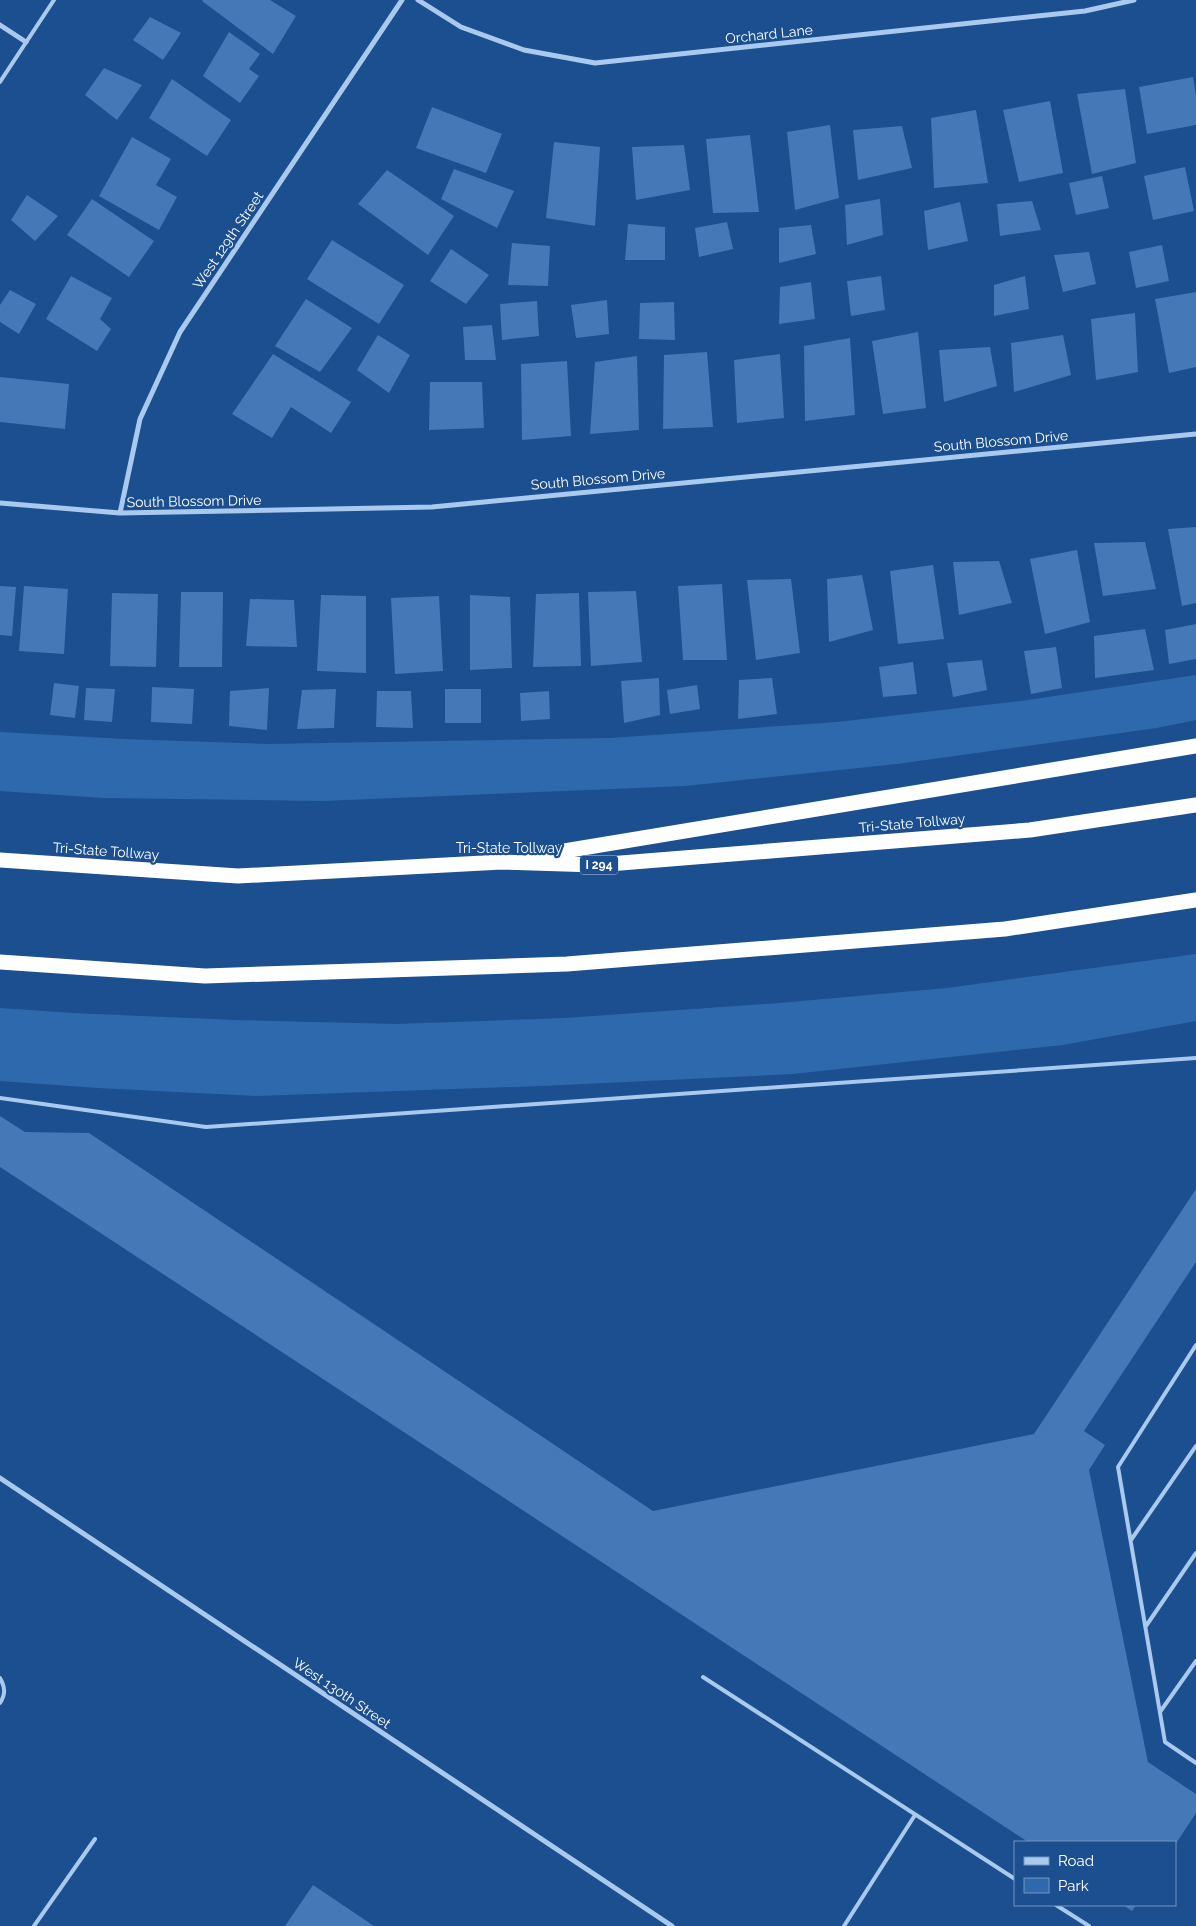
<svg xmlns="http://www.w3.org/2000/svg" width="1196" height="1926" font-family="Raleway,sans-serif">
	<rect width="100%" height="100%" fill="#1b4f8f"/>
	<path fill="#2e69ad" d="M1196,675v45l-39,8 -260,36 -212,22 -363,15 -219,-3 -103,-7v-59l124,7 143,5 344,-6 226,-16 184,-21z
		M1196,954v67l-133,24 -270,29 -252,12 -283,10 -160,-8 -98,-7v-73l73,5 162,7 162,4 168,-6 214,-15 168,-15z"/>
	<path fill="#4478b7" d="M203,0h67l26,16 -23,38 -71,-53z
		M150,17l31,16 -18,27 -30,-20z
		M229,32l31,22 -11,15 10,7 -19,27 -37,-27z
		M104,68l38,17 -25,35 -32,-25z
		M1193,77l3,19v29l-49,9 -8,-47z
		M172,79l59,41 -24,36 -58,-38z
		M1125,89l11,74 -44,11 -15,-80z
		M1050,101l13,72 -44,9 -16,-72z
		M432,107l70,27 -16,39 -70,-25z
		M976,110l12,73 -54,5 -3,-70z
		M830,125l9,73 -44,12 -8,-78z
		M902,126l10,42 -54,12 -5,-50z
		M750,135l9,77 -46,1 -7,-74z
		M132,137l39,22 -15,26 21,12 -18,33 -60,-34z
		M554,142l46,5 -5,79 -49,-8z
		M684,145l6,45 -54,10 -4,-53z
		M1185,167l9,44 -41,9 -9,-44z
		M454,169l60,22 -17,37 -56,-29z
		M387,170l67,46 -26,39 -70,-51z
		M1102,176l7,32 -33,7 -7,-32z
		M27,195l31,21 -23,25 -24,-21z
		M92,199l62,42 -25,36 -62,-42z
		M880,199l3,36 -36,10 -2,-40z
		M1032,201l9,29 -41,6 -3,-32z
		M960,202l8,39 -40,9 -4,-39z
		M727,222l6,27 -34,8 -4,-29z
		M628,224l37,3v33h-40z
		M811,225l5,29 -37,9v-35z
		M332,240l72,45 -25,39 -72,-45z
		M512,243l38,3 -2,40 -40,-1z
		M1162,245l7,36 -33,7 -7,-36z
		M451,249l38,26 -23,29 -36,-23z
		M1089,252l7,32 -33,8 -9,-37z
		M71,276l41,22 -12,21 11,10 -14,22 -51,-32z
		M881,276l4,34 -34,6 -4,-35z
		M1025,276l4,33 -35,7v-31z
		M811,282l4,37 -36,5 1,-37z
		M10,290l26,14 -17,30 -19,-12v-17z
		M1196,292v75l-27,6 -14,-74z
		M306,299l46,29 -32,44 -45,-26z
		M607,300l2,34 -33,4 -5,-33z
		M537,301l2,35 -37,4 -2,-36z
		M674,302l1,38 -36,-1 1,-36z
		M1135,313l3,59 -42,8 -5,-61z
		M492,325l4,35h-31l-2,-33z
		M918,332l8,76 -43,6 -11,-73z
		M378,335l32,20 -21,38 -32,-23z
		M1063,335l8,40 -57,17 -3,-49z
		M850,338l5,77 -50,6 -1,-75z
		M990,347l7,39 -53,16 -5,-52z
		M707,352l6,75 -50,2 1,-74z
		M273,354l78,48 -20,31 -40,-26 -19,31 -40,-24z
		M780,354l4,64 -47,5 -3,-63z
		M637,356l2,74 -49,4 5,-72z
		M567,361l4,75 -49,4 -1,-76z
		M0,377l69,7 -4,45 -65,-7z
		M430,382h52l2,46 -55,2z
		M1196,527v76l-14,3 -14,-77z
		M1145,542l11,47 -53,7 -9,-53z
		M1077,550l13,72 -45,12 -15,-75z
		M999,561l13,42 -53,12 -6,-53z
		M933,565l11,74 -46,5 -8,-73z
		M862,575l11,55 -44,12 -2,-63z
		M791,579l9,74 -44,7 -9,-80z
		M722,584l5,76h-44l-5,-74z
		M0,586l16,1 -4,49 -12,-1z
		M24,586l44,3 -4,65 -45,-3z
		M636,591l6,71 -51,4 -3,-74z
		M181,592h42l-1,75h-43z
		M112,593l46,1 -2,73 -46,-1z
		M579,593l2,73 -48,1 3,-73z
		M321,595l45,1v77l-49,-2z
		M470,595l40,2 2,71 -42,2z
		M439,596l4,75 -48,3 -4,-76z
		M250,599l44,1 3,47 -51,-1z
		M1196,624v35l-27,5 -4,-34z
		M1145,629l9,41 -59,8 -1,-42z
		M1056,647l6,41 -31,6 -7,-43z
		M982,660l5,30 -34,7 -6,-34z
		M913,662l4,32 -34,3 -4,-30z
		M659,678l1,37 -36,8 -3,-42z
		M772,678l5,36 -39,5 1,-39z
		M54,683l25,3 -4,32 -25,-3z
		M697,685l3,24 -30,5 -3,-24z
		M152,687l42,2 -2,35 -41,-2z
		M86,688l29,1 -3,33 -28,-2z
		M269,688l-2,42 -38,-4 1,-35z
		M336,689l-2,39 -37,1 5,-39z
		M445,689h36v34h-36z
		M377,691h34l2,37 -37,-1z
		M549,691l1,28 -29,2 -1,-28z
		M0,1116l25,16 64,1 564,378 381,-77 162,-245v73l-112,169 21,14 -16,25 59,292 48,32v19l-21,32v-3h-147l-1028,-675z
		M313,1885l61,41h-89z
		M1123,1905h13l-4,6z"/>
	<g fill="none" stroke-linecap="round" stroke-linejoin="round">
		<path stroke="#a9c9ee" stroke-width="4" d="M0,82l54,-82
			M0,1098l206,29 990,-69
			M1196,1345l-78,122 47,275 31,21
			M1131,1540l65,-94
			M1146,1626l50,-73
			M703,1677l312,202
			M0,1678c5,9 6,16 0,25
			M1160,1712l36,-51
			M1056,1905l33,21
			M34,1926l61,-87
			M844,1926l71,-111"/>
		<path stroke="#a9c9ee" stroke-width="5" d="M418,0l43,27 63,23 71,13 490,-52 49,-11
			M0,25l26,17
			M0,503l120,10 312,-6 764,-73
			M120,513l20,-94 40,-87 222,-332
			M0,1478l672,448"/>
		<path stroke="#fff" stroke-width="15" d="M534,856l662,-110
			M0,860l238,16 264,-14 94,3 434,-35 166,-25
			M0,962l205,14 362,-12 438,-35 191,-29"/>
	</g>
	<g text-anchor="middle" dominant-baseline="central" stroke-width="4.5" stroke-linejoin="round" paint-order="stroke">
		<rect fill="#1b4f8f" stroke="#bbcadd" stroke-width="1" x="580" y="855.5" width="38" height="19" rx="4"/>
		<g font-size="12" font-weight="bold" fill="#fff">
			<text x="599" y="865">I 294</text>
		</g>
		<g font-size="14" fill="#fff" stroke="#1b4f8f">
			<text transform="translate(769 34) rotate(-6)">Orchard Lane</text>
			<text transform="translate(228 240) rotate(-56)">West 129th Street</text>
			<text transform="translate(1001 441) rotate(-5)">South Blossom Drive</text>
			<text transform="translate(598 479) rotate(-5)">South Blossom Drive</text>
			<text transform="translate(194 501) rotate(-1)">South Blossom Drive</text>
			<text transform="translate(912 823) rotate(-5)">Tri-State Tollway</text>
			<text x="509" y="848">Tri-State Tollway</text>
			<text transform="translate(106 851) rotate(4)">Tri-State Tollway</text>
			<text transform="translate(342 1693) rotate(34)">West 130th Street</text>
		</g>
	</g>
	<rect x="1014" y="1841" width="162" height="65" fill="#1b4f8f" stroke="#7695bc"/>
	<rect x="1024" y="1857" width="25" height="8" fill="#a9c9ee" stroke="#7695bc"/>
	<text x="1058" y="1866" font-size="15" fill="#ffffff">Road</text>
	<rect x="1024" y="1878" width="25" height="15" fill="#2e69ad" stroke="#7695bc"/>
	<text x="1058" y="1891" font-size="15" fill="#ffffff">Park</text>
</svg>
